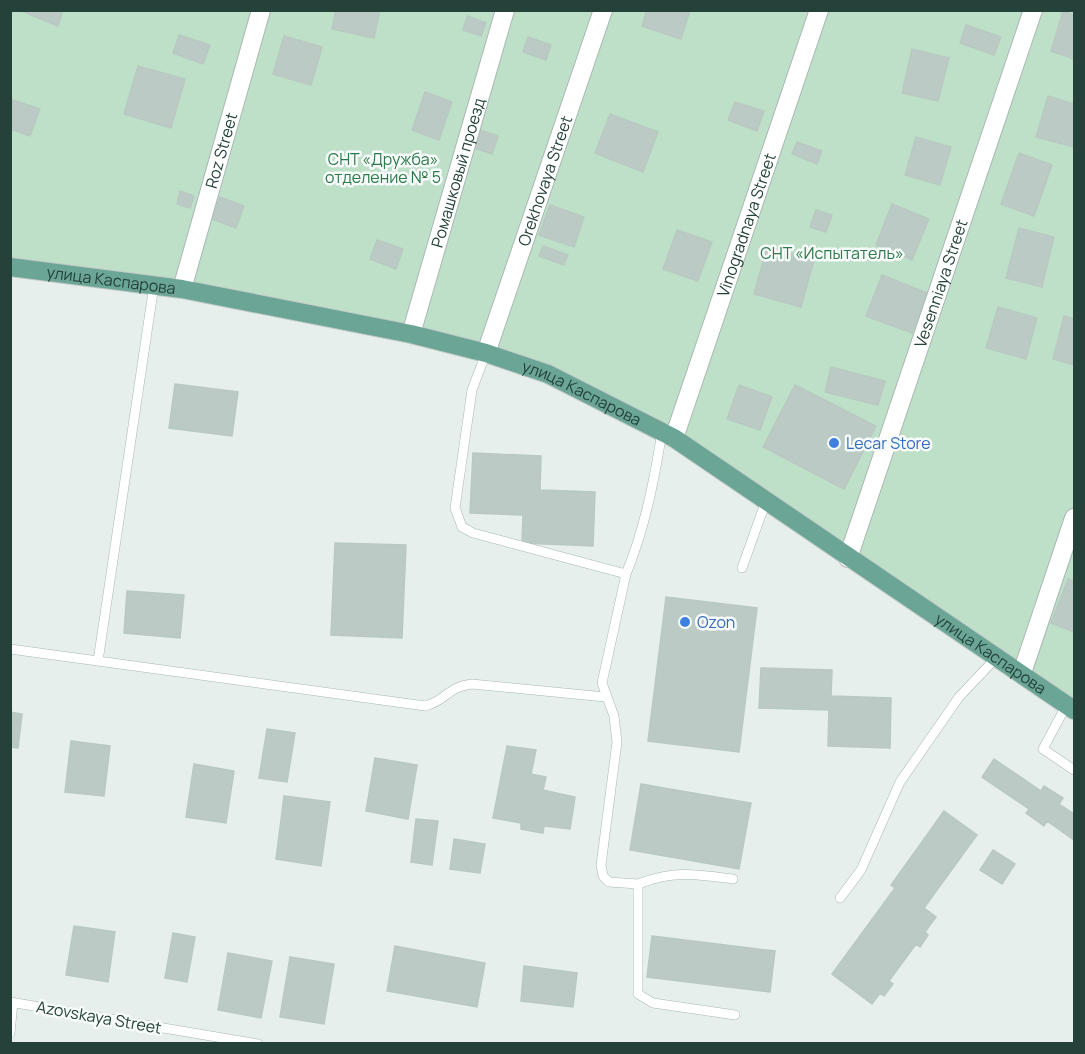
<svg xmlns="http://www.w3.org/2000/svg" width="1085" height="1054" font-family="Manrope,sans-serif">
	<rect width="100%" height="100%" fill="#e6efeb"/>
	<path fill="#bfe0c8" d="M11,11h1063v699l-358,-242 -230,-115 -475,-86z"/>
	<path fill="#bbcac4" stroke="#b8c9c2" stroke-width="1.5" d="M19,10h44l-5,16z
		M336,10h44l-6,28 -42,-9z
		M647,10h43l-9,29 -39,-13z
		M1063,11l11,4v44l-23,-8z
		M467,16l19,7 -5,13 -18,-6z
		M966,25l35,12 -7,18 -34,-12z
		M179,35l31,10 -7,19 -30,-11z
		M284,36l38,11 -11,38 -38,-11z
		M528,37l23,8 -5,15 -23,-8z
		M912,49l37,9 -11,43 -36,-8z
		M138,66l47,13 -14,49 -47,-14z
		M425,92l27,10 -13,38 -27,-10z
		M1048,96l26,8v43l-38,-10z
		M10,99l30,10 -10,27 -20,-7z
		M735,102l29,9 -7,20 -29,-11z
		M610,114l48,18 -15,40 -48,-19z
		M477,129l21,7 -6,18 -21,-7z
		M916,137l35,10 -11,38 -35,-10z
		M797,142l25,9 -5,13 -25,-10z
		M1019,153l33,12 -18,51 -33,-12z
		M180,191l14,5 -4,12 -13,-4z
		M220,197l24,9 -8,22 -24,-9z
		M892,204l37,15 -17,41 -36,-15z
		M550,205l34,12 -10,30 -35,-12z
		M816,210l16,5 -6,17 -16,-5z
		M1019,228l35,9 -12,50 -36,-9z
		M677,230l35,12 -14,39 -35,-12z
		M377,240l26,9 -7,20 -26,-10z
		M543,246l25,9 -4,10 -25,-9z
		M767,247l47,13 -13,47 -47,-13z
		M882,275l45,18 -15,40 -46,-17z
		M998,307l39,11 -11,41 -40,-11z
		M1064,316l10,3v46l-21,-6z
		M831,367l54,14 -7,24 -53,-13z
		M175,384l63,8 -6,44 -63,-8z
		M739,385l33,12 -12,33 -33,-11z
		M795,385l81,41 -32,63 -81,-42z
		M473,453l68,3 -1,34 55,2 -2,54 -71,-3 1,-28 -53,-2z
		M335,543l71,2 -4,93 -71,-3z
		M1068,579l6,2v51l-23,-9z
		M127,591l57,4 -4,43 -56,-5z
		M666,597l91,11 -18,144 -91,-11z
		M761,668l71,2 -1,26 60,2 -1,50 -62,-2 1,-36 -70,-2z
		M10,712l12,2 -4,34 -8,-1z
		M267,729l28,4 -8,49 -28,-4z
		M71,741l39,5 -6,50 -39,-4z
		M507,746l29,4 -5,24 15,3 -3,13 32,7 -5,32 -26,-3 -1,7 -22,-4v-6l-28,-5z
		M375,758l42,7 -9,54 -42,-8z
		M994,759l47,32 3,-5 19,12 -4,6 15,10v26l-27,-19 -3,5 -18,-13 3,-4 -47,-32z
		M194,764l40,7 -8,52 -40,-6z
		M641,784l110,19 -12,66 -109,-19z
		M284,796l46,6 -9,64 -45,-7z
		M944,811l33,24 -53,73 12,9 -11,15 3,3 -8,12 -4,-3 -27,37 4,3 -9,12 -4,-3 -8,11 -40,-30 63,-86 -4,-3z
		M416,819l22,2 -6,44 -21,-3z
		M454,839l31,5 -5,29 -30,-4z
		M993,850l22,14 -13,20 -22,-14z
		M74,926l41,6 -7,50 -42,-7z
		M173,933l22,4 -8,45 -22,-4z
		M652,936l123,15 -5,41 -123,-15z
		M395,946l90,17 -8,44 -90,-16z
		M228,953l44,8 -11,57 -43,-8z
		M290,957l44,7 -10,60 -44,-7z
		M524,966l53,7 -4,34 -52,-6z"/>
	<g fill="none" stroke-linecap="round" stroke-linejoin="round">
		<g stroke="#a8b8b2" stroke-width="10">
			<path id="service" d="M154,285l-56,376 327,45c21,-5 22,-19 47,-22l133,13
				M486,353l-14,37 -17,118 7,19 11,6 153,41c19,-46 28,-93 36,-142
				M742,568l24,-67
				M626,574l-24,109 12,33 3,26 -16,123 2,11 6,6 29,2v110l15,9 82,12
				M10,649l88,12
				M1067,704l-24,45 31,21
				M638,884c36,-14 57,-10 95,-5
				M840,898l21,-28 39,-88 59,-85 38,-40
				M10,1002l248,42
				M10,1033l3,-31"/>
		</g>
		<g stroke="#a8b8b2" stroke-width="20">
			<g id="minor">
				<path id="s1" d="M182,289l79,-279"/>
				<path id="s2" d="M411,334l94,-324"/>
				<path id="s3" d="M486,353l117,-343"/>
				<path id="s4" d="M674,438l145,-428"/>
				<path id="s5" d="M848,558l185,-548"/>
				<path d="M1022,673l52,-155"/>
			</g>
		</g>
		<g stroke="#c2cac8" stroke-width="20">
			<g id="primary">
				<path id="s6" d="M10,267l172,22 229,45 75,19 62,21 126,64 400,272"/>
			</g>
		</g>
		<use href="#service" stroke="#fff" stroke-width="9"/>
		<use href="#minor" stroke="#fff" stroke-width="18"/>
		<use href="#primary" stroke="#6aa596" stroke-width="18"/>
	</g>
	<g fill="#3f7fe0" stroke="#f7fbf9" stroke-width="2">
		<circle cx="834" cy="443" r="6"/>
		<circle cx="685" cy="622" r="6"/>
	</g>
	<g text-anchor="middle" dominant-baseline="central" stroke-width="5" stroke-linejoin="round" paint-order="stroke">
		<g font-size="16" fill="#24423a" stroke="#f7fbf9">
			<text stroke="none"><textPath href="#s1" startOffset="144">Roz Street</textPath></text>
			<text stroke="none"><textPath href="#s2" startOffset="168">Ромашковый проезд</textPath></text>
			<text stroke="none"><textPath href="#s3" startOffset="182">Orekhovaya Street</textPath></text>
			<text stroke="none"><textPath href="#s4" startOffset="225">Vinogradnaya Street</textPath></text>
			<text stroke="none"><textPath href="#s6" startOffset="102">улица Каспарова</textPath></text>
			<text stroke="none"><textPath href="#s5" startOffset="290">Vesenniaya Street</textPath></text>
			<text stroke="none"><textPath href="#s6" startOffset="588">улица Каспарова</textPath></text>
			<text stroke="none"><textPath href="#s6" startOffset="1074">улица Каспарова</textPath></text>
			<text transform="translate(99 1017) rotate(10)">Azovskaya Street</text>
		</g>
		<g font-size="16" fill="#2d7a4b" stroke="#f7fbf9">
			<text x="383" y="159">СНТ «Дружба»<tspan x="383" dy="18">отделение № 5</tspan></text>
			<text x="832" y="253">СНТ «Испытатель»</text>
		</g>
		<g font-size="16" fill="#366cbe" stroke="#f7fbf9" text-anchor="start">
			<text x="846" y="443">Lecar Store</text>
			<text x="697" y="622">Ozon</text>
		</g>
	</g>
	<rect width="1085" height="1054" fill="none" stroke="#24423a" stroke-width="24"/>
</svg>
